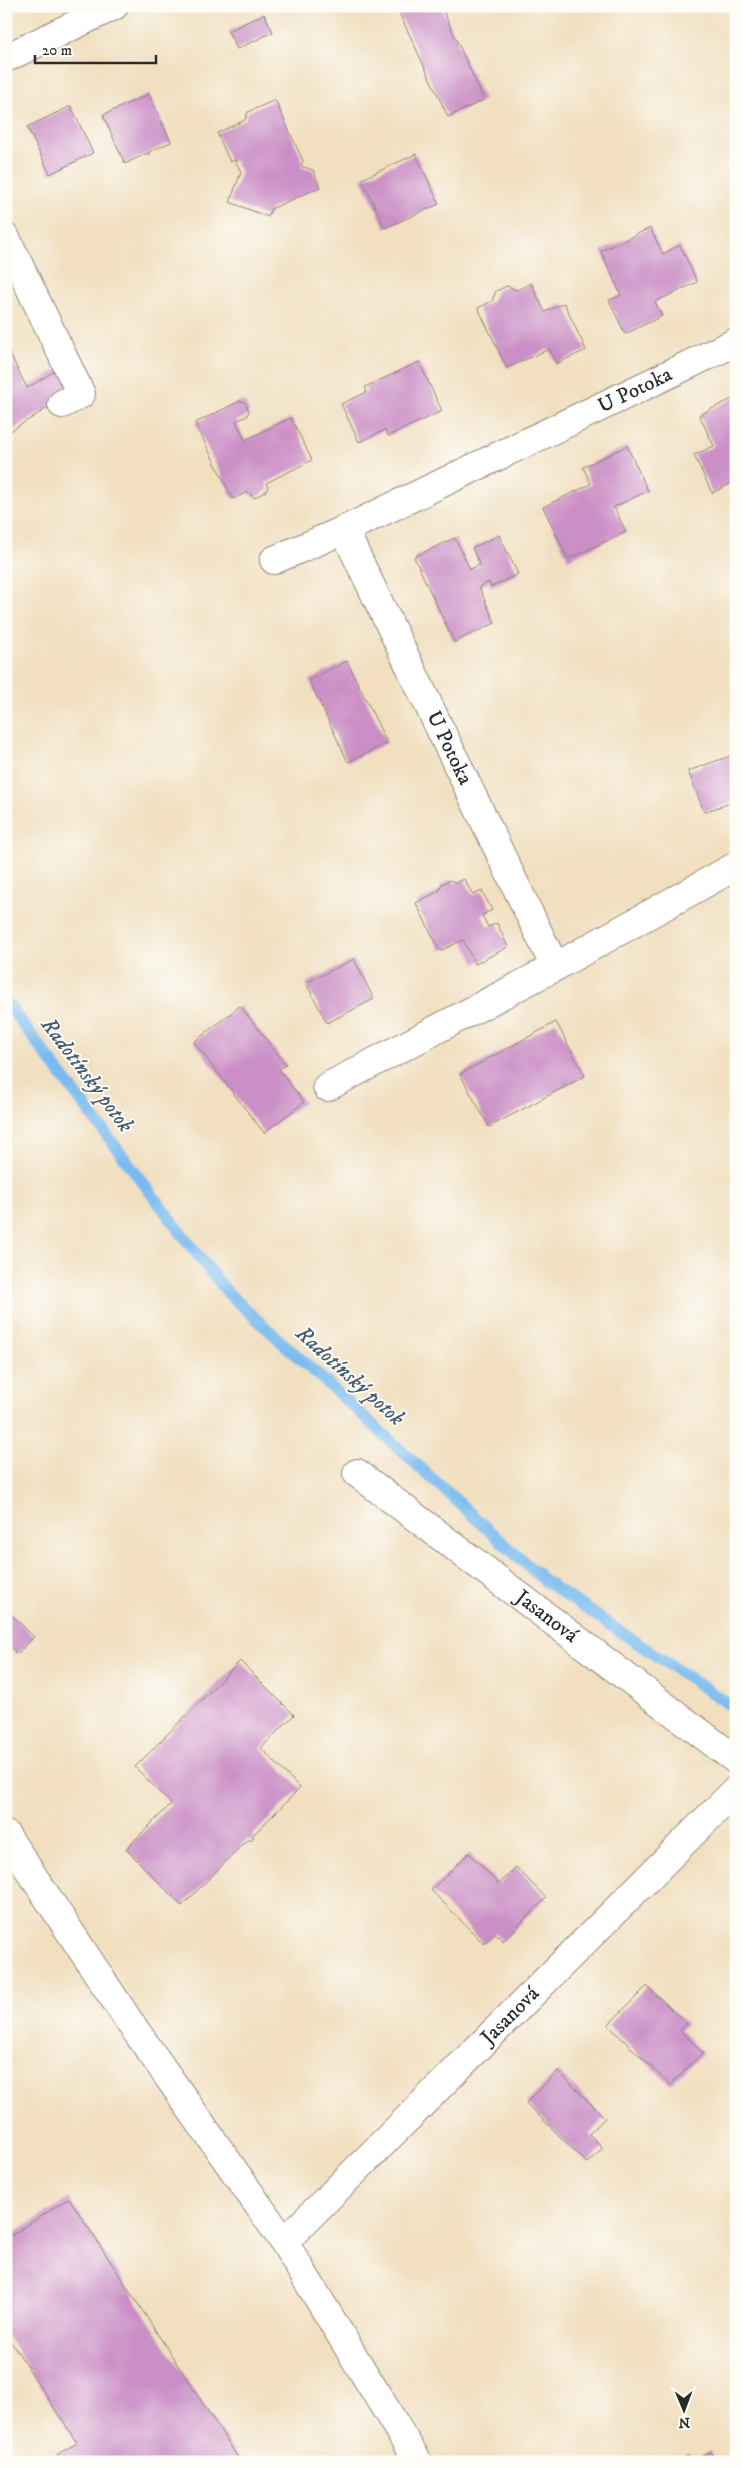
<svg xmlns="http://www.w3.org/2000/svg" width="742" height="2468" font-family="'IM FELL DW Pica',serif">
	<rect width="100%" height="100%" fill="#fdfcf7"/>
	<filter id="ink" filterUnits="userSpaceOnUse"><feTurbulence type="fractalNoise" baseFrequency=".02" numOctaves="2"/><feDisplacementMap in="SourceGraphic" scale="10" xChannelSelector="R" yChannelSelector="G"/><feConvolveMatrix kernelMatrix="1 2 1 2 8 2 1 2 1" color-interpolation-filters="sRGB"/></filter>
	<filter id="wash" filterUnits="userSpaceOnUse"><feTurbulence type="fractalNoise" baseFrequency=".0096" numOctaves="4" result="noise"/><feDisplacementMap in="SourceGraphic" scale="20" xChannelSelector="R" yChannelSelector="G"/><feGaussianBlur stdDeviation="1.12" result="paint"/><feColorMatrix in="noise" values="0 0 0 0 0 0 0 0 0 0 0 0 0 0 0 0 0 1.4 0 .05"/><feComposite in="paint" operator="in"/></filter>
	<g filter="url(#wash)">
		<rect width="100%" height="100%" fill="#f1dfc0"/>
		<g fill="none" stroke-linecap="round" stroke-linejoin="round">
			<path stroke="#79bbef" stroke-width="12" d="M6,1002l197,260 26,32 317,288 190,127"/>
		</g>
		<g id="blocks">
			<path fill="#ca8fc6" d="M396,6h45l43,94 -36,17z
				M264,14l9,18 -36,17 -9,-18z
				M149,94l22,48 -22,10 -1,4 -1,-3 -22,11 -22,-49z
				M275,100l28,61 -2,5 12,4 7,17 -49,22 -3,8 -38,-15 11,-30 -6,-12 -5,2 -13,-29 28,-13 3,-8z
				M71,106l22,47 -43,21 -23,-47z
				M416,154l23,50 -54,24 -23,-49z
				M650,228l13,26 17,-9 17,37 -42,20 7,14 -37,18 -16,-34 12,-5 -20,-44z
				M531,283l14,29 19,-9 22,47 -30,14 -7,-15 -42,19 -29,-60 14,-7 4,-10 11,-5 10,4z
				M6,346l21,42 34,-21 15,23 -70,44z
				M419,362l23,49 -54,25 -3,-6 -26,12 -18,-38 26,-12 -2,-5z
				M736,397v78l-4,2 2,5 -22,11 -18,-38 20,-9 -15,-31z
				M240,401l5,1 4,9 -2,5 -11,5 9,19 46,-22 21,42 -46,23 2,4 -2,4 -12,7 -6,-6 -15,7 -38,-76z
				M627,446l21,45 -34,16 12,25 -58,27 -25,-52 48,-23 -8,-17z
				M499,535l19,39 -27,13 -2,-5 -10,5 16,36 -41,19 -40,-85 41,-19 15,31 10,-4 -8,-17z
				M347,661l40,82 -39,19 -39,-82z
				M736,754v47l-32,11 -16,-41z
				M464,879l9,16 9,-4 10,19 -10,5 6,12 9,-4 11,24 -33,17 -12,-24 -23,11 -24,-48 23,-12 3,-7 8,-4 7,3z
				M354,959l20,40 -47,24 -21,-40z
				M240,1006l46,58 -7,6 25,32 -40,31 -70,-91z
				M556,1022l29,54 -96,51 -29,-53z
				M6,1609l28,28 -17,17 -11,-12z
				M240,1661l54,54 -33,33 39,40 -48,48 2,1 -4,4 -2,-2 -66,67 -56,-57 45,-45 -36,-37z
				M469,1853l30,31 17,-17 30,31 -43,43 -8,-8 -11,11 -53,-54z
				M647,1986l40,38 -7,6 23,23 -33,32 -62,-60z
				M558,2071l47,47 -16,16 14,14 -16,15 -61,-60z
				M69,2198l172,264h-180l-4,-7 20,-12 -71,-109v-95z
				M710,2451l6,11h-24z
				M688,2455l3,7h-14z"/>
		</g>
	</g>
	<g filter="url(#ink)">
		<use href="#blocks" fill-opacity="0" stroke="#8e8576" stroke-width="1"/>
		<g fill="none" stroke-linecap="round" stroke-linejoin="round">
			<g stroke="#8e8576" stroke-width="30">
				<g id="minor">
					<path d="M6,58l108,-52"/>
					<path d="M6,238l75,156 -19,10"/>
					<path id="s1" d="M344,530l211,437"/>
					<path id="s2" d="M274,560l70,-30 392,-188"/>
					<path d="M327,1087l228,-120 181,-101"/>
					<path id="s3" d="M357,1473l379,287"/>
					<path d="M6,1835l123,186 155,221 134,220"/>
					<path id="s4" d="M284,2242l452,-452"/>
				</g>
			</g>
			<use href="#minor" stroke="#fff" stroke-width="28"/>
		</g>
	</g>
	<g text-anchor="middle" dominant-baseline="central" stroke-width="4" stroke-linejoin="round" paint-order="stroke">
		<g font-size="21" fill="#2b2b2b" stroke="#fdfcf7">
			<text stroke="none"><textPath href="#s2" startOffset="399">U Potoka</textPath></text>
			<text stroke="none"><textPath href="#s1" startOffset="242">U Potoka</textPath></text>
			<text stroke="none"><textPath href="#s3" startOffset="238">Jasanová</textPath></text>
			<text stroke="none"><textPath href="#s4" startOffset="320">Jasanová</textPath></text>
		</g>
		<g font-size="22" font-style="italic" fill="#465d70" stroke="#fdfcf7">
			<text transform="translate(87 1075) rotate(53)">Radotínský potok</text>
			<text transform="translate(350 1376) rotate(42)">Radotínský potok</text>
		</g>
	</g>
	<rect width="742" height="2468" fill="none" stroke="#fdfcf7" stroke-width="25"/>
	<g transform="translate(684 2410) rotate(179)" stroke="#fdfcf7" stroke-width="4" paint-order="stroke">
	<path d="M0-4L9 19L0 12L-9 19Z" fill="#2b2b2b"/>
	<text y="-8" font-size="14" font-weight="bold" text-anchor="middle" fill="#2b2b2b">N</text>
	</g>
	<path d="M35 55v8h121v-8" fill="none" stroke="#2b2b2b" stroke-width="2.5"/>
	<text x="42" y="55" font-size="15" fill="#2b2b2b" stroke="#fdfcf7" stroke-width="4" paint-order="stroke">20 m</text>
</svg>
